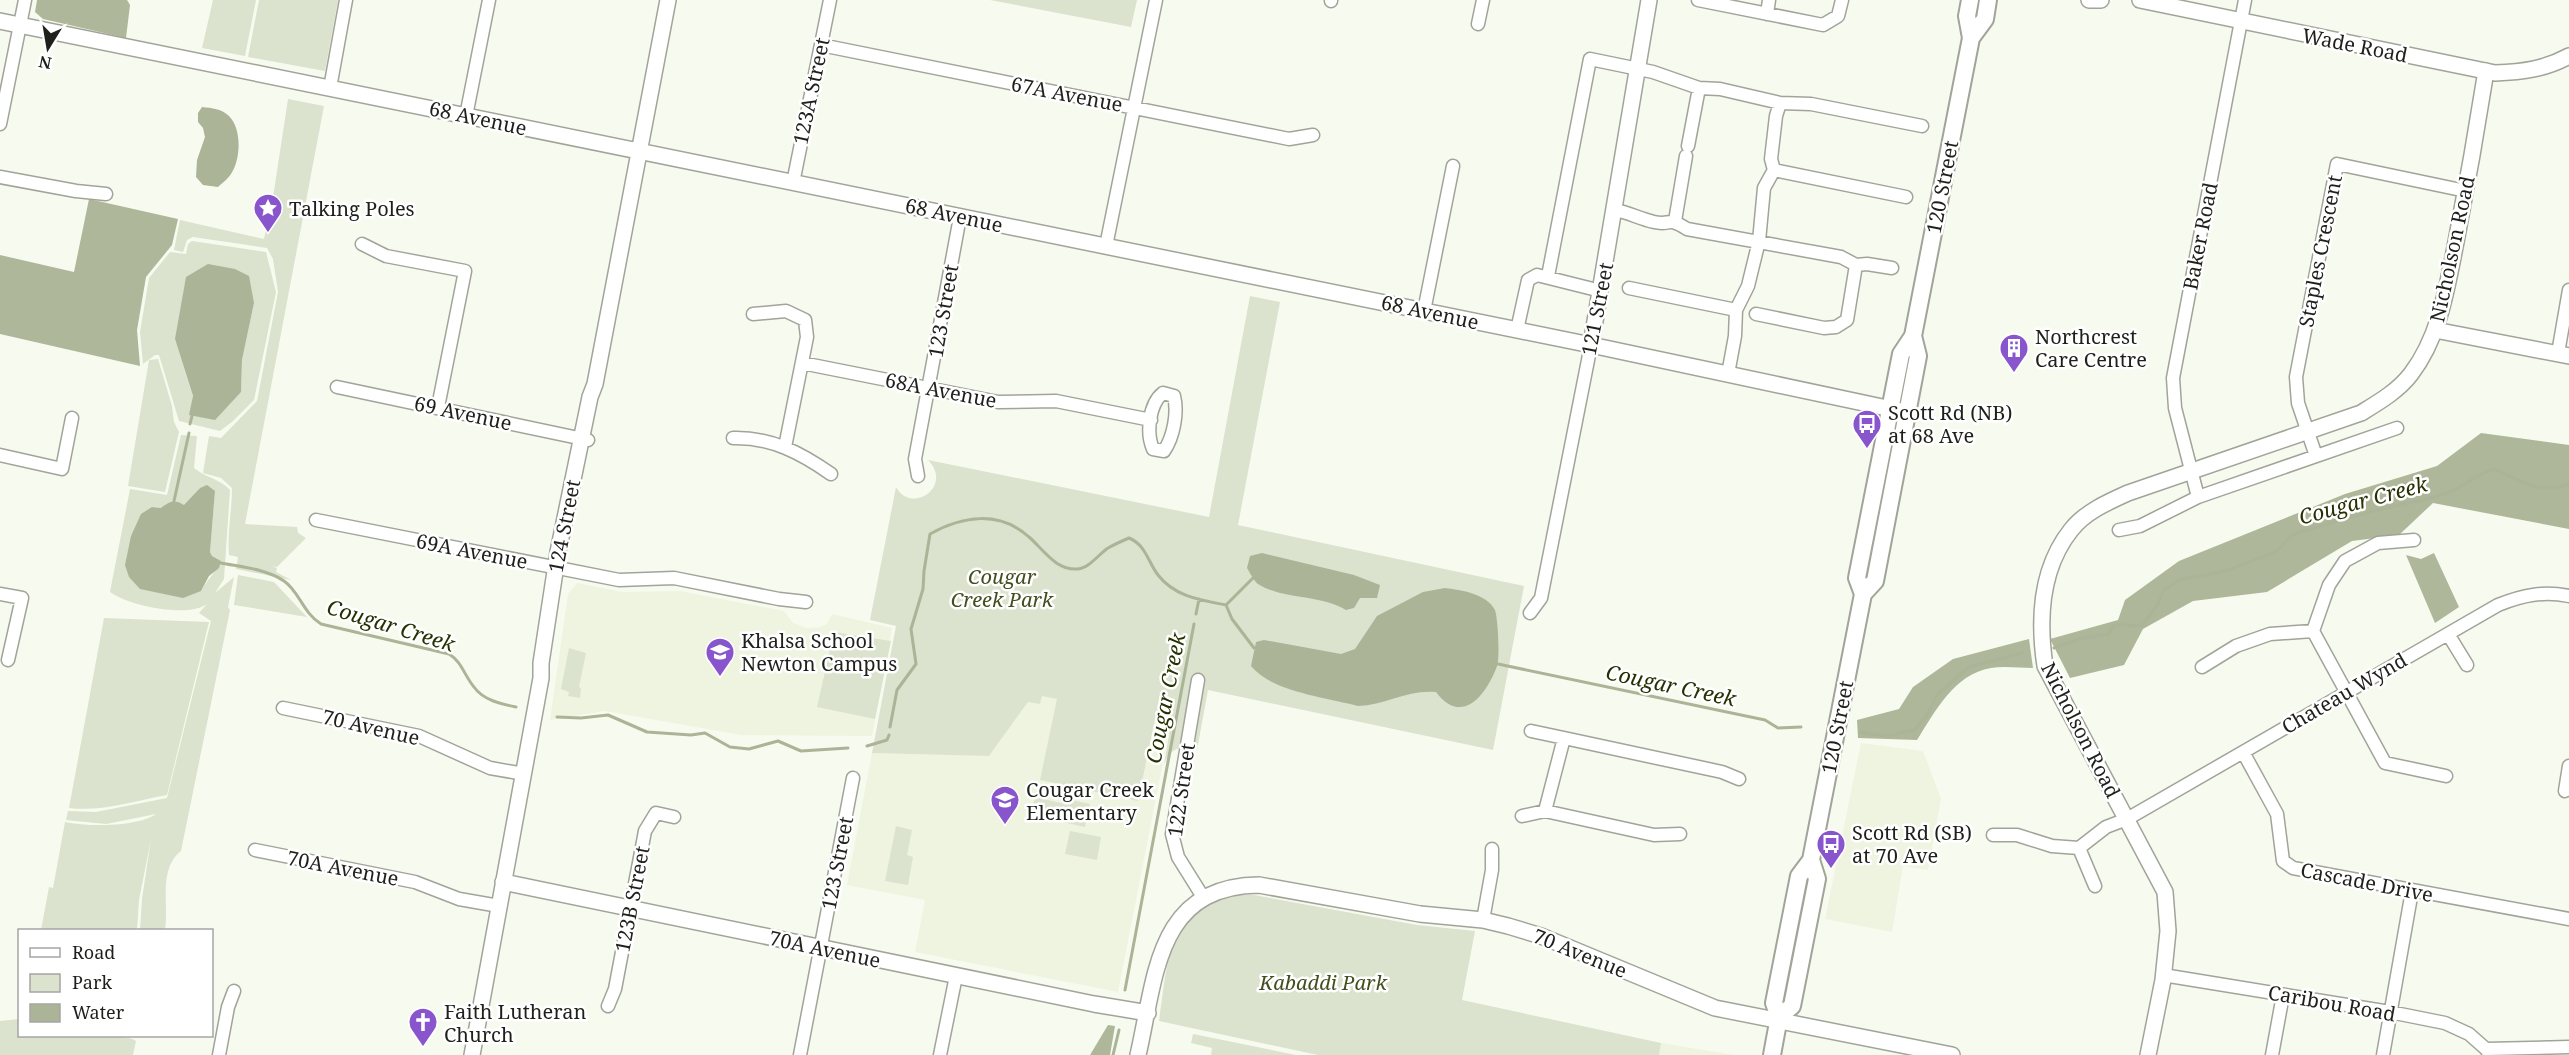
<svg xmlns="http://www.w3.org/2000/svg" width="2569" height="1055" font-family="'Noto Serif',serif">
	<rect width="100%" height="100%" fill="#f7fbef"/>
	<path fill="#eef4e0" d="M577,583l45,9 58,-1 104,20 9,12 14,5 13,-1 7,-3 5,-10 60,14 -20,108 -131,-1 -136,-24 -55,9 18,-126z
		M1034,694l137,28 -53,270 -203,-40 10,-52 -78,-15 25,-132 117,3z
		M1861,743l62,8 18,48 -13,71 -25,-4 -11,66 -67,-13z
		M1661,1043l73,12h-75z"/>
	<path fill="#dbe2cd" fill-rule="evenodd" d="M213,0h43l-11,56 -43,-8z
		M259,0h79l-13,71 -77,-14z
		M990,0h147l-6,27z
		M288,99l36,7 -79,418 52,3 1,6 8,5 -29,29 -6,-1 6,2 -1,4 15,8 -55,-11 2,-12 -9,-2c-2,-22 3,-45 3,-67l-11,-10 -18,-5 6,-37 12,2 36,-37 21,-109 -5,-33 -6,-11 -74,-11 -6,3 -4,12 -9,-2 6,-30 84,19 10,-48z
		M192,241l74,11 10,40 -22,108 -21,21 -13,10 -41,-10 -20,-66h-4l-12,9 -3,-32 9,-54 21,-26 16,2 2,-10zM254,303l-12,57 -1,32 -51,23 3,-18 -18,-58z
		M1250,296l30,6 -42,223 286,61 -31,164 -285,-60 -11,60c-15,-6 -28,-2 -33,15l7,-43 -16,-3 -17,82 -98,-21 17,-81 -15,-3 -2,8 -12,-2 -39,54 -117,-3 24,-127 -26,-6 26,-133c15,28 58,0 32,-27l281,57z
		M158,359l14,47 2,16 5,10 -14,60 -37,-6 21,-126z
		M181,435l16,1 -3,32c12,10 25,10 36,22l-6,89 -9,14 19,-16 -6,30 2,3 -49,241c-23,18 -12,54 -16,79h-25l2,-31 9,-60 -12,61 -2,30h-96l8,-43 4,1 12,-66c22,5 73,5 91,-8l-50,10 -40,-4 2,-9 28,1 71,-14 44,-177 -12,-8 8,-9c-19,14 -78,2 -97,-12l20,-103 37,6zM200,488l15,3 -5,61 2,4 9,5c-1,5 -15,21 -20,30l-49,-84 9,1 23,-2z
		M238,575l36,7 33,35 -73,-12z
		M104,618l105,4 -42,173c-33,6 -65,17 -98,13z
		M834,632l57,9 -16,78 -58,-12z
		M569,648l17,5 -7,34 2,1 -1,10 -12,-2 1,-4 -8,-3z
		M1035,797l26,6 11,-3 18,4 -5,23 -36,-8 -16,-13z
		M896,826l16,4 -5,25 6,2 -5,28 -23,-4z
		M1070,831l31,6 -4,23 -32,-6z
		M1232,895h22l163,30 58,6 -13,69 199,43 -2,12h-341l-159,-34c9,-55 6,-112 73,-126z
		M19,1019l1,17c21,0 103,-5 116,5l-3,14h-133v-34z
		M1193,1034l103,21h-85l1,-7 -21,-5z"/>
	<path fill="#aeb799" d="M37,0h90l3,5 -4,33 -83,-19 -8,-7z
		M89,199l89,20 -6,26 -26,32 -9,53 3,36 -140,-32v-79l74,17z
		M2481,433l88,12v84l-136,-26 -34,32 -47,6 -85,51 -74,9 -50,28 -19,36 -54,13 -20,-39 68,-19 7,-20 54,-39 166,-67 92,-28z
		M2434,553l25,54 -24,16 -29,-68 15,4z
		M2029,639l4,29c-14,0 -29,-2 -42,0 -37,6 -56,44 -74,72l-59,-2 -1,-18 42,-11 14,-22 40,-28z
		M1108,1025l7,1 -5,29h-20z"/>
	<path fill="#abb496" d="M202,107c10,1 20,2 27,9 13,13 12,43 2,58 -3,5 -9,9 -13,13l-15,-2 -7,-8 1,-17 8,-23 -2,-9 -5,-6v-9z
		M208,264l27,5 14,7 5,27 -12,57 -1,32 -26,28 -26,-5 4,-19 -18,-57 11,-62z
		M207,485l8,6 -5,61 2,4 9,5 -2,7 -10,8 -8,15 -18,7 -43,-9 -11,-12 -4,-12 6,-29 10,-22 11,-7 9,1c9,-7 13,-9 23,-3l16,-17z
		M1262,553l92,22 26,10 -3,13h-17l-6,10 -8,2c-27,-16 -62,-10 -88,-26 -4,-3 -8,-11 -11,-16l3,-12z
		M1445,588c16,2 42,6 50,22 3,9 5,48 2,56 -10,28 -35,61 -61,26 -27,-3 -51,13 -78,14 -32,-9 -86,-14 -107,-40l5,-24 8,-2 77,14 14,-5 22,-33 46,-24z"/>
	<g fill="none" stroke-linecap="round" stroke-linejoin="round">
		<path stroke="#abb496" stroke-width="3" d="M190,424l2,-8
			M174,501l15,-68
			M221,563c20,4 46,6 63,18 15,10 19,32 37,43l128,30c13,8 15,21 25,33 9,13 27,17 42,20
			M1226,605l6,14 22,29
			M1196,614l3,-15
			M2054,648l28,-10 27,-4 4,-8c10,-4 19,2 30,-1 8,-14 16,-18 20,-34l16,-11 46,-9 51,-19 16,-17 12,-4c30,-9 60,-18 90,-25 17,-4 34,-6 50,-12 19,-6 32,-20 50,-25 27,12 45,26 75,15
			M1498,664l267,56 13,8 23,-1
			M557,717l24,1 27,-3 39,17 44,3 14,-2 25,14 19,2 29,-8 23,10 47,-3
			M890,727l7,-37 19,-26 -5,-35 12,-40 1,-18 6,-37c32,-18 69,-24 99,3 14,12 27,34 49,32 11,-1 21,-15 30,-21 7,-4 14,-7 21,-10 17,7 19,24 29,37 17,22 43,25 68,30l27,-27
			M1860,732l25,4 30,-6 13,-16 8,-18 33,-29 53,-14
			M867,746l20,-6 2,-5
			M1125,990l69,-366
			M1113,1055l6,-25"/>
		<g stroke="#a1a499" stroke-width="15">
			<path id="minor" d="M1331,0v1
				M1698,0l125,25 15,-9 4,-16
				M1767,14l2,-14
				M1478,24l5,-24
				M821,45l468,94 24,-4
				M330,88l16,-88
				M466,116l23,-116
				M0,124l25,-124
				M1688,146l11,-58
				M1774,170l132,27
				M0,177l76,14 30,3
				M793,183l37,-183
				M1616,210c13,3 25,9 38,12 17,4 13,-6 33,7l154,28 15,8 11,-1 25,4
				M1675,221l11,-65
				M362,244l24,12 79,15 -27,136
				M1106,246l50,-246
				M1548,276l42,-217 63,13 46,16 21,1 60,14 31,1 111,22
				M1629,288l107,22
				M1424,311l29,-145
				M753,314l33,-3 19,9 2,17 -22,110
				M1756,314l68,14 12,-1 11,-7 9,-55
				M1517,330l11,-50 9,-5 64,16
				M2558,353l11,-63
				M802,363l196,39 58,-1 95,19
				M1728,374l7,-38 1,-26 12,-24 11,-45 5,-53 10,-18 -3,-11 5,-43 4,-13
				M337,387l251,53
				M1163,393l11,3c4,16 0,40 -10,55l-11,-2c-7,-16 -4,-45 10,-56z
				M733,438c38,-1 68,15 98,36
				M0,455l62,14 10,-51
				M2316,456l-18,-53 -2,-26 41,-213 129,27
				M918,476l-3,-17 45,-242
				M2198,497l-23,-89 -2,-30 72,-378
				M316,520l303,60 55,-2 105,21 27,3
				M2119,530l21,-4 58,-29 199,-69
				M0,594l22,4 -14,62
				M1530,613l11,-15 50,-253
				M2313,631l16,-46 16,-24 33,-18 36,-3
				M2448,634l19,31
				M2202,667l34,-21 34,-12 43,-3 72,132 61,13
				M1198,680l-26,154 6,23 25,40
				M283,708l136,28 71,32 34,6
				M1531,731l33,7
				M2243,752l34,62 6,47 10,7 276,51
				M2565,791l4,-25
				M1545,811l109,24 26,-1
				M1522,816l23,-5 19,-73 158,34 17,7
				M1993,835h24l35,11 27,2 27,-21 21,-8 371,-214c25,-10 45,-14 71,-9
				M2079,848l16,38
				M255,850l160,32 44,17 40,7
				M1483,920l9,-50v-21
				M2163,975l227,37 55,11 24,11 17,15 4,6
				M608,1006l7,-17 30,-158 11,-18 18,4
				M2486,1049l83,-2
				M219,1055l9,-48 6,-16
				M800,1055l53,-277
				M940,1055l16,-79
				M2272,1055l11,-60
				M2383,1055l29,-164"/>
		</g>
		<g stroke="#a1a499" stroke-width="18">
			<path id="tertiary" d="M2089,0h12
				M2140,0l355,73c28,-1 50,-4 74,-17
				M0,21l1591,324 310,66
				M2435,330l134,26
				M1591,345l58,-345
				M503,882l591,122 54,9
				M472,1055l69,-377v-15l17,-111 32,-155 5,-13 73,-384
				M1138,1055c18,-78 18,-169 121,-170l161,29 63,6 25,6 33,10 174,72 237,47
				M2148,1055l15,-75 5,-49 -3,-39 -120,-226c-7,-47 -5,-97 26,-136 14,-18 37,-28 57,-37l233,-80c18,-11 37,-22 50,-39 29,-38 36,-87 45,-132 11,-57 21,-114 30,-171"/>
		</g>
		<g stroke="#a1a499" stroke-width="20">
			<path id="secondary" d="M1971,38l14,-19 3,-19
				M1863,594l12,-13 43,-225 -5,-20
				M1779,1017l13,-11 25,-127 -6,-19 52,-266 -6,-16 44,-224 12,-18 58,-298 -4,-22 3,-16
				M1772,1055l7,-38 -5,-14 25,-127 12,-16"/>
		</g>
		<use href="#minor" stroke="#fff" stroke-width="12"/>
		<use href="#tertiary" stroke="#fff" stroke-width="15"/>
		<use href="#secondary" stroke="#fff" stroke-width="16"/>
	</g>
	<defs>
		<g id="sight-pin" transform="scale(1.5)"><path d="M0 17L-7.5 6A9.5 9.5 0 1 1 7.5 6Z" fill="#8955cd" stroke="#fff"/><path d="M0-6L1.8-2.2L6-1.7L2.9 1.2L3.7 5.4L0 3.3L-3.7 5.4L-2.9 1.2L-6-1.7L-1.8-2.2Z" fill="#fff"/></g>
		<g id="building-pin" transform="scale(1.5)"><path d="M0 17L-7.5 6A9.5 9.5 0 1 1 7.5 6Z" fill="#8955cd" stroke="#fff"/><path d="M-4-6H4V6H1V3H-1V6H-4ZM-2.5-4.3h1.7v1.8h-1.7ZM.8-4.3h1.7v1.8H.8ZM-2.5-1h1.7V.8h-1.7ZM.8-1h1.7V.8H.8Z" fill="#fff"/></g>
		<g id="bus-pin" transform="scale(1.5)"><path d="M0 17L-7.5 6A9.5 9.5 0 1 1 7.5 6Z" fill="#8955cd" stroke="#fff"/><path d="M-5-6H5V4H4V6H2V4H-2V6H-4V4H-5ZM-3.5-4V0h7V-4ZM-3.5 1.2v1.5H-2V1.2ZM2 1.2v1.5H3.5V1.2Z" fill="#fff"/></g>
		<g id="school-pin" transform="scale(1.5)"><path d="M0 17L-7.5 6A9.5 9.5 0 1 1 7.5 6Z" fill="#8955cd" stroke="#fff"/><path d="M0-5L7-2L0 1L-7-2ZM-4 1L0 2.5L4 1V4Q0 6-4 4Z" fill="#fff"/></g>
		<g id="church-pin" transform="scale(1.5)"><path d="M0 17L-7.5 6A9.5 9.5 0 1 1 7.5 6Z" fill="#8955cd" stroke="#fff"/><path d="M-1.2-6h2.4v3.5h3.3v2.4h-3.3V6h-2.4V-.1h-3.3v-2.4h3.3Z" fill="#fff"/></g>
	</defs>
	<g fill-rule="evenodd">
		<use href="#sight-pin" x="268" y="208"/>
		<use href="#building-pin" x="2014" y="348"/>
		<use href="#bus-pin" x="1867" y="424"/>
		<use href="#school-pin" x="720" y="652"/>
		<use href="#school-pin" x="1005" y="800"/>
		<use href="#bus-pin" x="1831" y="844"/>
		<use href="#church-pin" x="423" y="1022"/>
	</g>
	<g text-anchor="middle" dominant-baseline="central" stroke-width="5" stroke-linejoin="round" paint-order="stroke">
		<g font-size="20" fill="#1f201c" stroke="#fff">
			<text transform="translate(2355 45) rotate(11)">Wade Road</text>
			<text transform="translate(811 91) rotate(-78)">123A Street</text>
			<text transform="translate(1067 94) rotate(11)">67A Avenue</text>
			<text transform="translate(478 118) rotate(12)">68 Avenue</text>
			<text transform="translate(1942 187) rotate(-79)">120 Street</text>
			<text transform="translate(954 215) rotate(12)">68 Avenue</text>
			<text transform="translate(2200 236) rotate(-79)">Baker Road</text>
			<text transform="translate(2452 249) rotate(-78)">Nicholson Road</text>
			<text transform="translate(2320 251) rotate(-79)">Staples Crescent</text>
			<text transform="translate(1597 309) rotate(-79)">121 Street</text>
			<text transform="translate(943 311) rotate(-80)">123 Street</text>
			<text transform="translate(1430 312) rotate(12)">68 Avenue</text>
			<text transform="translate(941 390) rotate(11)">68A Avenue</text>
			<text transform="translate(463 413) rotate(12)">69 Avenue</text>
			<text transform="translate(564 526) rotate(-79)">124 Street</text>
			<text transform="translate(472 551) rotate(11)">69A Avenue</text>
			<text transform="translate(2344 693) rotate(-30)">Chateau Wynd</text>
			<text transform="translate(371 727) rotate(13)">70 Avenue</text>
			<text transform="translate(1837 727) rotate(-79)">120 Street</text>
			<text transform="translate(2081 730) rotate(63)">Nicholson Road</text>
			<text transform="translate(1181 790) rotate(-82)">122 Street</text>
			<text transform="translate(837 863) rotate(-79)">123 Street</text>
			<text transform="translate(343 868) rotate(11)">70A Avenue</text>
			<text transform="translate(2367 882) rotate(11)">Cascade Drive</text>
			<text transform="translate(632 899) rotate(-79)">123B Street</text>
			<text transform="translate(825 949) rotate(12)">70A Avenue</text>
			<text transform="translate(1580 953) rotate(22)">70 Avenue</text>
			<text transform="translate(2332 1003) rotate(10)">Caribou Road</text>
		</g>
		<g font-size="20" fill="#1f201c" stroke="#fff" text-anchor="start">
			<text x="289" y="208">Talking Poles</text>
			<text x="2035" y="336">Northcrest<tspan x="2035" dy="23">Care Centre</tspan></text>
			<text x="1888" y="412">Scott Rd (NB)<tspan x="1888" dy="23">at 68 Ave</tspan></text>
			<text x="741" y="640">Khalsa School<tspan x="741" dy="23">Newton Campus</tspan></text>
			<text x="1026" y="789">Cougar Creek<tspan x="1026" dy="23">Elementary</tspan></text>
			<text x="1852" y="832">Scott Rd (SB)<tspan x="1852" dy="23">at 70 Ave</tspan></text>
			<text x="444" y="1011">Faith Lutheran<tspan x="444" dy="23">Church</tspan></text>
		</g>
		<g font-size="20" font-style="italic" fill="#434e1e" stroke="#fff">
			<text x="1002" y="576">Cougar<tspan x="1002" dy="23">Creek Park</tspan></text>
			<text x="1323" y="982">Kabaddi Park</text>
		</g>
		<g font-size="21" font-style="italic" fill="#263000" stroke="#fff">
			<text transform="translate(2363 500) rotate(-15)">Cougar Creek</text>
			<text transform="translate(391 625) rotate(17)">Cougar Creek</text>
			<text transform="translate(1671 685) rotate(12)">Cougar Creek</text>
			<text transform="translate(1165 698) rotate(-79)">Cougar Creek</text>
		</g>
	</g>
	<rect x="18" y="929" width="195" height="108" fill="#ffffff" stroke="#a5a6a4" stroke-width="1.5"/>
	<rect x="30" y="948" width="30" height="9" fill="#ffffff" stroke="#a5a6a4" stroke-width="1.5"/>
	<text x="72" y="959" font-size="18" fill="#1f201c">Road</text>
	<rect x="30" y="974" width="30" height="18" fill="#dbe2cd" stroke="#a5a6a4" stroke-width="1.5"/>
	<text x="72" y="989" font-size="18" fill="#1f201c">Park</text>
	<rect x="30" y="1004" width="30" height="18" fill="#abb496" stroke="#a5a6a4" stroke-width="1.5"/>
	<text x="72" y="1019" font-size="18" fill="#1f201c">Water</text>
	<g transform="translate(48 48) rotate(191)" stroke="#ffffff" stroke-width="4.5" paint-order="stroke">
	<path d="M0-4.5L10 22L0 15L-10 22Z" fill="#1f201c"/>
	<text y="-9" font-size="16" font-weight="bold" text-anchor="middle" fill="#1f201c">N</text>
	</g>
</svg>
